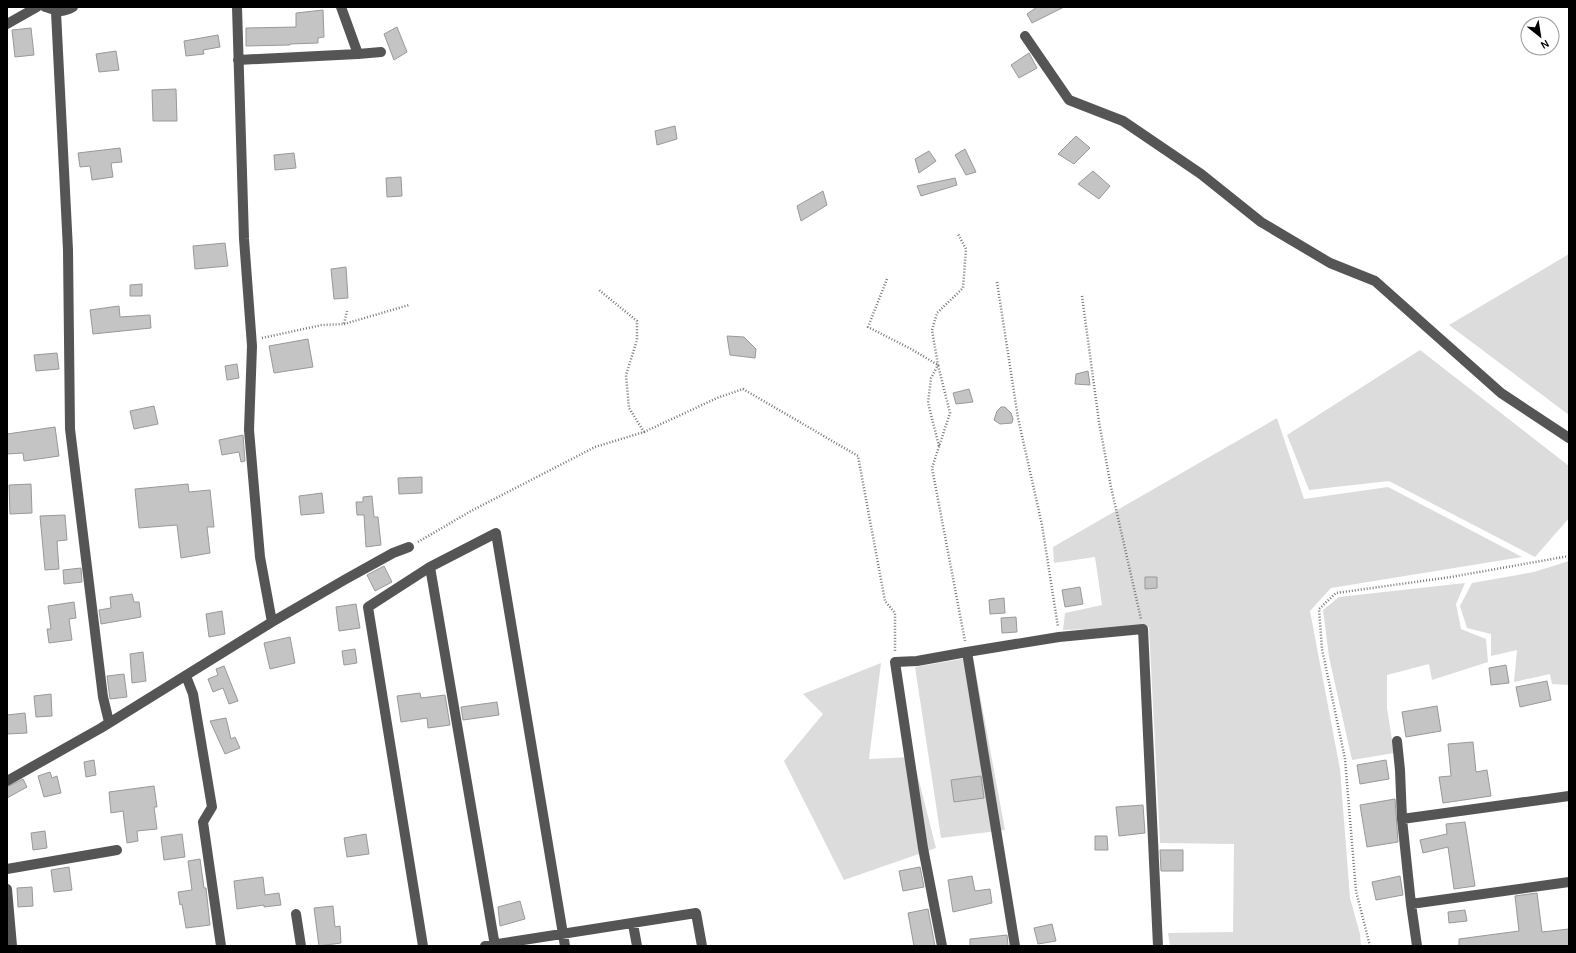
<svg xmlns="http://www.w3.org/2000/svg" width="1576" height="953" font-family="Karla,sans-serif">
	<rect width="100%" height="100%" fill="#fff"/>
	<path fill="#dcdcdc" d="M1569,254v161l-120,-90z
		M1420,350l149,116v52l-34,39 -146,-76 -80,9 -22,-55z
		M1277,418l27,81 84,-12 134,70 -191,31 -21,23 30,158 10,129 10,36 1,12h-191l-2,-13 65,-1 1,-88 -74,-1 -11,-216 -86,3 2,-17 37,-8 -7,-48 -41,6 -1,-16z
		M1569,561v124l-17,-1 -2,-10 -36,8 3,-32 -26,6v-22l-24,-6 -7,-22 12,-23 62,-11z
		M1465,583l-9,21 5,25 25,10 2,23 -56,18 -3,-16 -42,11v33l7,45 -42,7 -23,-103 -6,-47 16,-13z
		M973,657l32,173 -64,8 -26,-171z
		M881,663l-12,96 44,-2 23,91 -92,32 -60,-119 39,-47 -20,-20z"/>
	<path fill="#c4c4c4" stroke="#999" d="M1037,7h27l-32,16 -5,-9z
		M323,10l1,27 -6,1v5l-28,1v1l-44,1v-18l50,-1v-14z
		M397,27l10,25 -13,8 -10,-26z
		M31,28l3,27 -19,2 -3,-27z
		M218,35l2,12 -17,3 1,4 -18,2 -2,-15z
		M116,51l3,19 -20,2 -3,-18z
		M1029,53l8,15 -18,10 -8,-13z
		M176,89l1,32h-24l-1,-31z
		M675,126l2,13 -20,6 -2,-14z
		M1076,136l14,12 -16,16 -16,-10z
		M120,148l2,14 -11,1 2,14 -21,3 -2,-14 -10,1 -2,-14z
		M965,149l11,23 -10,3 -11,-20z
		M929,151l7,10 -17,12 -4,-14z
		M294,153l2,15 -21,2 -1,-15z
		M1093,171l17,15 -11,13 -21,-15z
		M401,177l1,19 -15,1 -1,-19z
		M955,178l2,7 -36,11 -4,-10z
		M823,191l4,14 -26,16 -4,-15z
		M225,243l3,23 -33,3 -2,-23z
		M346,267l2,31 -14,1 -3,-30z
		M142,284v12h-12v-11z
		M119,306l1,11 30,-2 1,13 -58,6 -3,-24z
		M727,336l17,1 12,12 -1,9 -25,-3z
		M308,339l5,28 -39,6 -5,-27z
		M57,353l2,16 -23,2 -2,-16z
		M237,364l2,14 -12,2 -2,-14z
		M1088,371l2,14 -15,-1 1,-10z
		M969,389l4,13 -17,2 -3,-11z
		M154,406l4,18 -24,5 -4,-18z
		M1001,407h4l6,6 2,6 -1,4 -12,1 -6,-4 3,-9z
		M55,427l4,29 -35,5 -1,-8 -16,1v-20z
		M243,435l2,26 -4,1 -2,-10 -17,3 -3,-15z
		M422,477v16l-23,1 -1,-16z
		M31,484l1,29 -22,1 -1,-29z
		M188,484l1,8 21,-2 4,37h-7l3,26 -29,5 -4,-33 -38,3 -4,-39z
		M322,493l2,20 -23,2 -2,-19z
		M372,496l2,21h4l3,28 -15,2 -2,-32h-7l-1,-13h7v-5z
		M65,515l2,25 -10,1 2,28 -14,1 -5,-54z
		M384,566l8,16 -17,9 -8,-16z
		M81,568l1,14 -18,2 -1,-14z
		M1145,577h12v11l-12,1z
		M1080,587l3,17 -18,3 -3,-17z
		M132,594l2,8h5l2,15 -40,7 -2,-14 12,-2 -1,-11z
		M1004,598l1,15 -15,1 -1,-14z
		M74,602l2,16 -7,1 3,21 -23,3 -2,-14h4l-3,-23z
		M356,604l4,24 -21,3 -3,-24z
		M222,611l3,23 -16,3 -3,-23z
		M1016,617l1,15 -15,1 -1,-15z
		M290,637l5,26 -25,6 -6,-26z
		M355,649l2,14 -13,2 -2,-14z
		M143,652l3,29 -14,2 -2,-29z
		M1506,665l3,18 -18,2 -2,-17z
		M224,666l14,35 -9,3 -6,-16 -10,4 -5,-13 10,-4 -2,-6z
		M124,674l3,23 -17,2 -3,-23z
		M1547,681l4,19 -31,7 -4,-20z
		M420,693l1,5 24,-3 5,30 -22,3 -1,-10 -26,4 -4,-26z
		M51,694l1,22 -16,1 -2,-21z
		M497,702l2,13 -36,5 -2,-13z
		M1437,706l4,25 -35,6 -4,-25z
		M25,713l2,20 -20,1v-19z
		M226,718l5,21 4,-2 5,11 -15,6 -15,-33z
		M1473,742l3,30 11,-2 4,26 -48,7 -4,-26 12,-1 -3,-32z
		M94,760l2,15 -10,2 -2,-15z
		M1386,760l3,19 -29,5 -3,-19z
		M50,772l2,6 5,-2 4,17 -17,4 -6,-21z
		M981,776l3,22 -30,4 -3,-22z
		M23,779l4,8 -20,11v-11z
		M154,786l3,21h-3l3,22 -20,2 1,10 -11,2 -4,-32 -12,2 -2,-21z
		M1395,799l3,43 -31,5 -7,-42z
		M1143,805l2,28 -26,3 -3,-29z
		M1465,822l10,64 -21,3 -6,-42 -25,6 -3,-13 27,-6 -1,-10z
		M45,831l2,17 -14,2 -2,-17z
		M182,834l3,23 -21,3 -3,-23z
		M366,834l3,20 -22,3 -3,-19z
		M1095,836h12l1,14h-13z
		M1160,850h23v21h-22z
		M200,859l4,29h2l4,37 -24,3 -4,-24 -2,1 -2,-13 14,-2 -4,-29z
		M69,867l3,23 -18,2 -3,-22z
		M920,867l4,20 -21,4 -4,-20z
		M972,876l3,15 15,-2 2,14 -39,9 -5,-32z
		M1400,876l3,19 -27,5 -4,-18z
		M263,877l2,18 14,-2 2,12 -17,2v-2l-27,4 -3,-28z
		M32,887l1,19 -15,1 -1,-19z
		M1537,893l5,39 27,-3v17h-110v-7l60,-8 -4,-35z
		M520,901l5,18 -25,7 -2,-19z
		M333,906l2,21 5,-1 1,17 -22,3 -5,-38z
		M928,909l7,37h-21l-6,-33z
		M1465,910l2,11 -18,2 -1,-11z
		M1052,924l4,17 -18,3 -4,-16z
		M1007,935l1,11h-38v-7z"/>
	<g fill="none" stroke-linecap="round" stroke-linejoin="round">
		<path stroke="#777" stroke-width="2.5" stroke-dasharray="1 2" stroke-linecap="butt" d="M887,279l-19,48 43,22 27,16 12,48 -18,55 33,173
			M997,282l21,136 24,107 16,102
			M1082,296l17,126 12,65 30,132
			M344,324l65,-19
			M262,338l60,-13 22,-1 3,-13
			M644,432l73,-34 26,-9 115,67 27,145 10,12v39
			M939,446l-11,-43 3,-25 7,-13 -6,-35 5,-17 26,-25 3,-39 -8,-15
			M418,542l53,-31 124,-64 49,-15 -15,-24 -3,-33 11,-35v-19l-38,-31
			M1370,946l-14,-55 -11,-132 -23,-110 -3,-40 17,-16 115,-16 118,-21"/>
		<path stroke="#555" stroke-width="10" d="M45,7c12,3 16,7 28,0
			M237,7l7,232 8,107 -3,84 11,127 12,65
			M56,12l12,238 2,179 33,268 6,25
			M7,24l30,-17
			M1025,36l44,64 54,21 78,53 60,48 69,41 45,18 126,112 68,45
			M358,54l23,-2
			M238,60l120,-6 -17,-47
			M430,567l65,379
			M967,652l48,294
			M186,676l7,18 19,113 -9,15 18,124
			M1397,741l3,29 2,49
			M7,781l94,-53 171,-106 74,-43 47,-26 16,-6
			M7,869l110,-19
			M7,889l5,57
			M1411,904l158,-22
			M296,914l5,32
			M633,924l4,22
			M423,946l-55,-339 62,-40 66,-34 69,413
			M485,946l211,-33 6,33
			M942,946l-19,-98 -28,-186 22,-1 50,-9 92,-15 84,-8 15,317
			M1417,946l-6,-42 -9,-85 167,-23"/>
	</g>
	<rect width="1576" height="953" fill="none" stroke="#000000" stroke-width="16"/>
	<g transform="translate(1540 36) rotate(150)"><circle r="19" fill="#ffffff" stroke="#999999"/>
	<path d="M0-3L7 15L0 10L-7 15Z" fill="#000000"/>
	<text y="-6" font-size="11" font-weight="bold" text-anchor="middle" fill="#000000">N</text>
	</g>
</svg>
